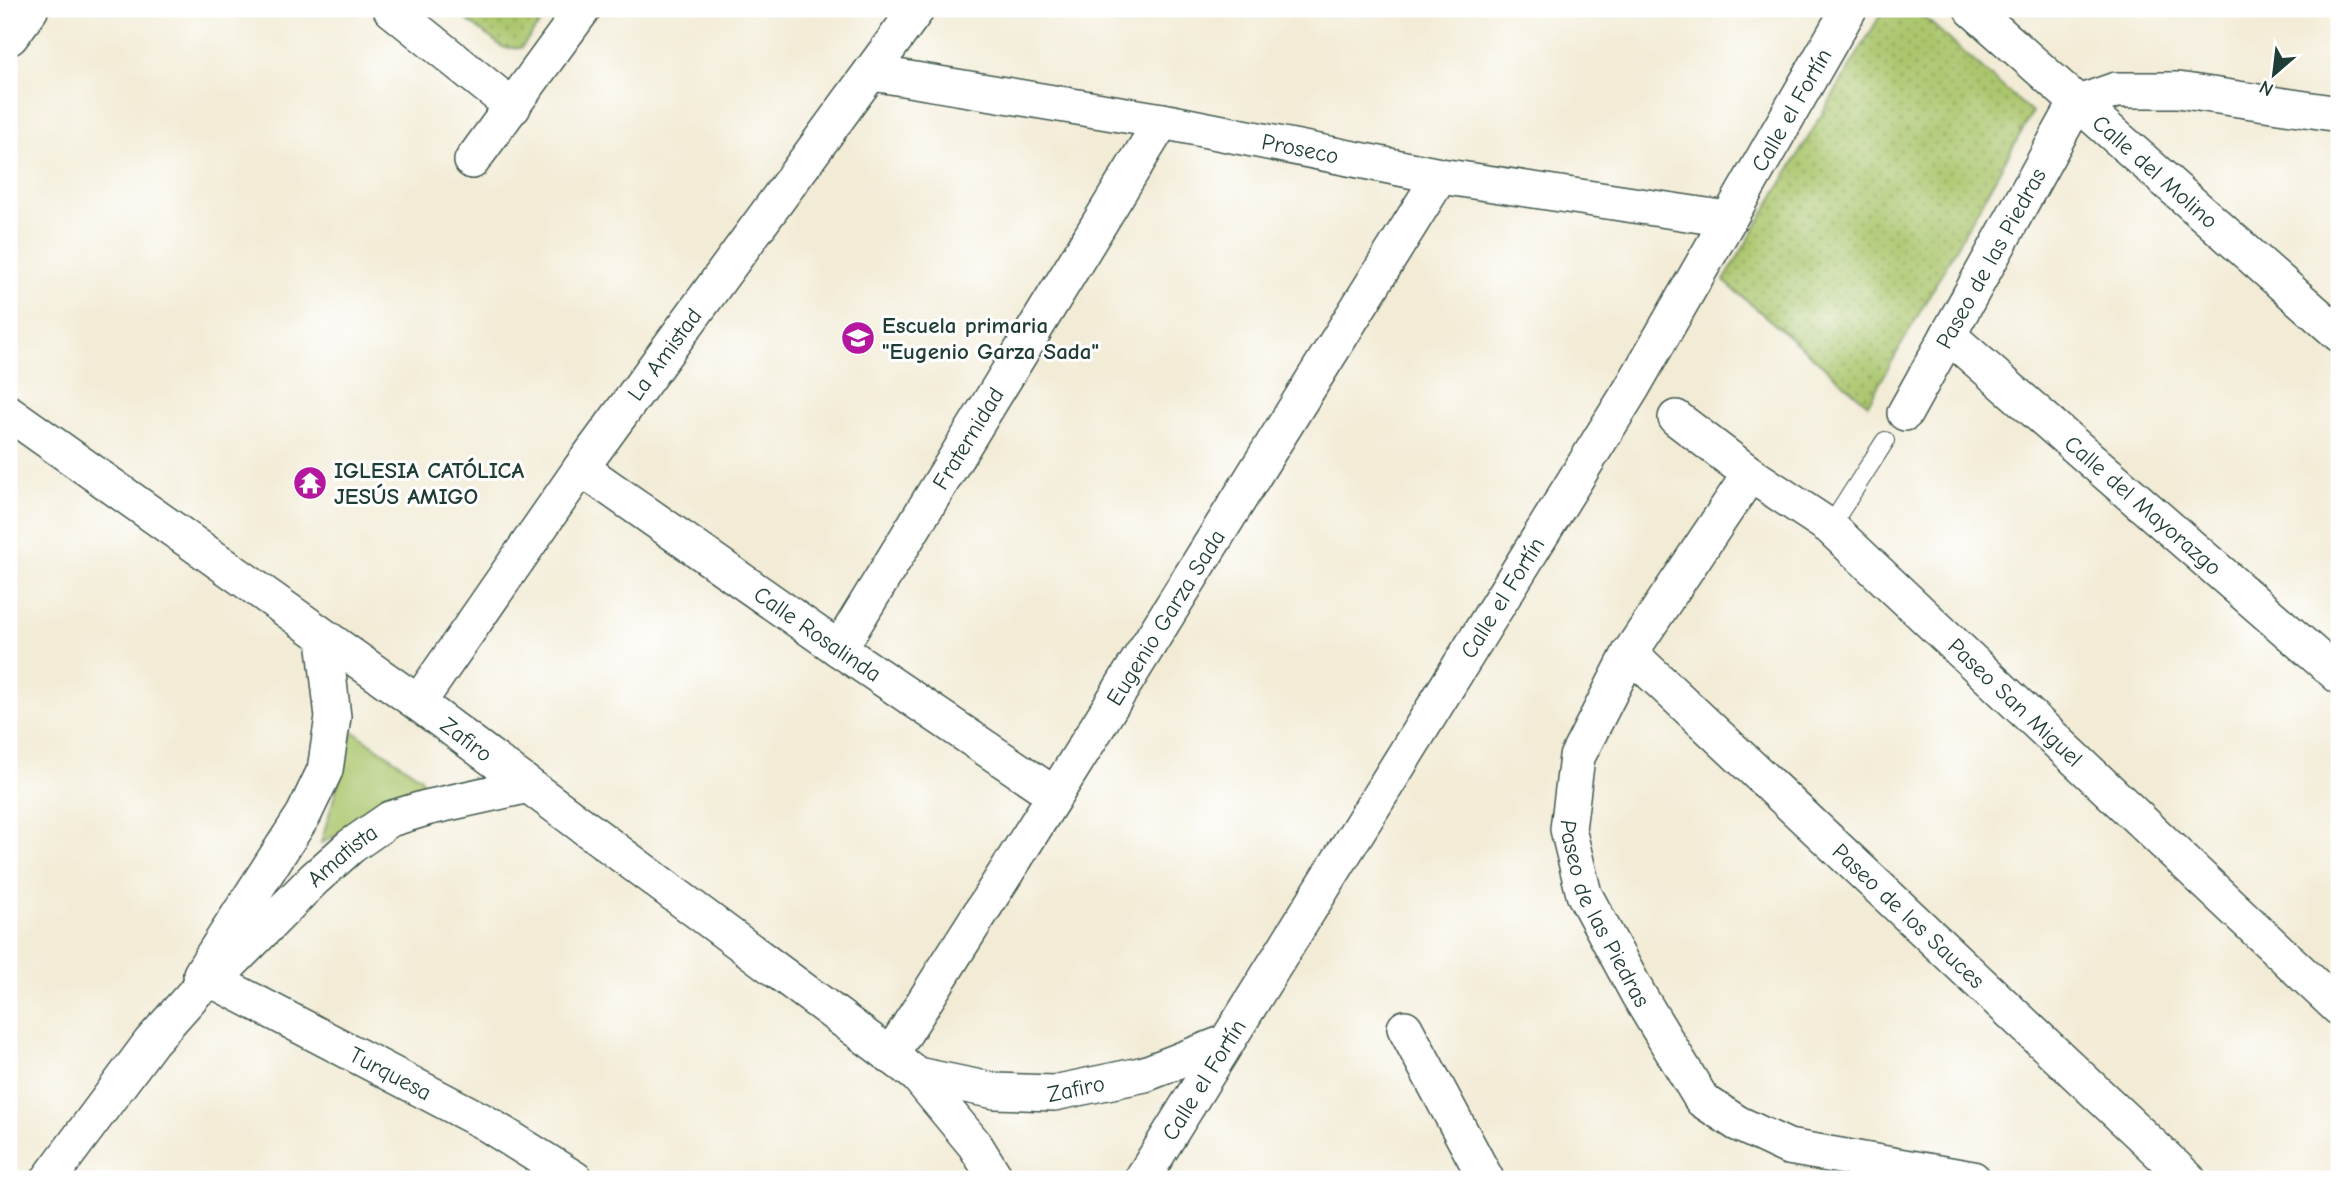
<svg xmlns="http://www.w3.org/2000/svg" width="2348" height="1188" font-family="'Comic Neue',sans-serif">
	<defs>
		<pattern id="park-dots" width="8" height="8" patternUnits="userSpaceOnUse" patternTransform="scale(1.75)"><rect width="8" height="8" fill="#abc66d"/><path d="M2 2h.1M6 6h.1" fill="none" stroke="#8ba25a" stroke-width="1.8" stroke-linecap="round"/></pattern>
	</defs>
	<rect width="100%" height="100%" fill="#fff"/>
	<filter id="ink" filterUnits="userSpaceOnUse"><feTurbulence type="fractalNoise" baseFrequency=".0143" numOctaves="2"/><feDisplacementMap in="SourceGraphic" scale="14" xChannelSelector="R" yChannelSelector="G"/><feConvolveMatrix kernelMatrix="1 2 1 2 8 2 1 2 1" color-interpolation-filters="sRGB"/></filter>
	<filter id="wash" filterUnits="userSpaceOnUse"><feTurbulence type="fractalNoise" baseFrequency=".00686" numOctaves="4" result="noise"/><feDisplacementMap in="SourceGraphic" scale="28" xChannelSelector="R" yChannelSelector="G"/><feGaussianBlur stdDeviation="1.57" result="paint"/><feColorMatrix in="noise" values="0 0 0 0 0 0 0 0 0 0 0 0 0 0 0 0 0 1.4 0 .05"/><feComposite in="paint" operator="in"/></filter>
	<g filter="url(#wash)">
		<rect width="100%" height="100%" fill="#f2ebd5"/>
		<path fill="#abc66d" stroke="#658250" stroke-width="2" d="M353,731l68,47 5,12 -105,53z"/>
		<path fill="url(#park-dots)" stroke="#658250" stroke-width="2" d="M452,9h99l-30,39h-17z
			M1884,9h31l117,104 -164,291 -144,-123z"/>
	</g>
	<g filter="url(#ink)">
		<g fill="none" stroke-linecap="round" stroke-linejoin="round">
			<g stroke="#3f574c" stroke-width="20">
				<path id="lane" d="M1830,527l55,-86"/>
			</g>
			<g stroke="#3f574c" stroke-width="38">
				<g id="street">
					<path d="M391,9l122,98"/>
					<path id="s1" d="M1972,9l367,325"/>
					<path id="s2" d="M873,73l289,48 278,55 287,43"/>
					<path d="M472,161l111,-152"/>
					<path id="s3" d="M1948,335l391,341"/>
					<path id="s4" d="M9,413l409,290 499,372 58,70 21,34"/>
					<path id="s5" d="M1905,413l171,-309 40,-14h62l161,24"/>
					<path id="s6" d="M1676,418l74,56 80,53 509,481"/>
					<path id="s7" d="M581,468l258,181 216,146"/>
					<path id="s8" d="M1750,474l-120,179 -53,104 -9,72 16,65 54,100 64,106 35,23 51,24 185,32"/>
					<path id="s9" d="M839,649l323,-528"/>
					<path id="s10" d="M1630,653l558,526"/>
					<path id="s11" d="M418,703l163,-235 336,-459"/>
					<path d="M204,969l100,-155 21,-44 8,-53 -9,-79"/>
					<path id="s12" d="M201,974l283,148 91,57"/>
					<path d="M1405,1028l81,151"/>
					<path id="s13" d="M890,1056l165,-261 385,-619"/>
					<path id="s14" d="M917,1075l78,16 59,2 91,-19 82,-32"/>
					<path id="s15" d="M49,1179l102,-137 47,-53 15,-8 101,-102 37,-33 39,-27 36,-11 99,-22"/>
					<path id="s16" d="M1142,1179l490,-791 217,-379"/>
				</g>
			</g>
			<g stroke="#3f574c" stroke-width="41">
				<path id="secondary" d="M9,36l20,-27"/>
			</g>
			<use href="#lane" stroke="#fff" stroke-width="18"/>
			<use href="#street" stroke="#fff" stroke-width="35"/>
			<use href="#secondary" stroke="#fff" stroke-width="38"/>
		</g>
	</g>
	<defs>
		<g id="school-disc" transform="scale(1.75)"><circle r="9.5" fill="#b5179e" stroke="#fff"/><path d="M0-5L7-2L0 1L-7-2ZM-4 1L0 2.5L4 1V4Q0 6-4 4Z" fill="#fff"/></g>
		<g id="temple-disc" transform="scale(1.75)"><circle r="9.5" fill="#b5179e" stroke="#fff"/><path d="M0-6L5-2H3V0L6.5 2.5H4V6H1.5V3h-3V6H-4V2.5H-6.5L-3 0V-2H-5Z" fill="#fff"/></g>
	</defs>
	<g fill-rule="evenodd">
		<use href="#school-disc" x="858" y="338"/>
		<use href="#temple-disc" x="310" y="483"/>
	</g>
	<g text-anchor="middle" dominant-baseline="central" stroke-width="6" stroke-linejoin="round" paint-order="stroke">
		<g font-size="23" fill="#1f3d34" stroke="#fff">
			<text stroke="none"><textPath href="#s16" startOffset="1251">Calle el Fortín</textPath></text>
			<text stroke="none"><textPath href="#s2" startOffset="434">Proseco</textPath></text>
			<text stroke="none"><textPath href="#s1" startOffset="245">Calle del Molino</textPath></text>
			<text stroke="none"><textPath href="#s5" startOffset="177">Paseo de las Piedras</textPath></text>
			<text stroke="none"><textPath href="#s11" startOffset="427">La Amistad</textPath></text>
			<text stroke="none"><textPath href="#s9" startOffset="247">Fraternidad</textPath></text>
			<text stroke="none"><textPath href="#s3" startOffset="259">Calle del Mayorazgo</textPath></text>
			<text stroke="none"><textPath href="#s16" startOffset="684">Calle el Fortín</textPath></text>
			<text stroke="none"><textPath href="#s13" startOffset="518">Eugenio Garza Sada</textPath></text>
			<text stroke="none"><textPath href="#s7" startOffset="289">Calle Rosalinda</textPath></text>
			<text stroke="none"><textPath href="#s6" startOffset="444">Paseo San Miguel</textPath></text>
			<text stroke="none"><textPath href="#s4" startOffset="562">Zafiro</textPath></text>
			<text stroke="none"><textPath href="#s15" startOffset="439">Amatista</textPath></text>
			<text stroke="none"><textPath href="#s8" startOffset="497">Paseo de las Piedras</textPath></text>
			<text stroke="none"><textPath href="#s10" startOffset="383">Paseo de los Sauces</textPath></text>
			<text stroke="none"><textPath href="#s12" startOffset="214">Turquesa</textPath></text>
			<text stroke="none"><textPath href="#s16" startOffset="117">Calle el Fortín</textPath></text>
			<text stroke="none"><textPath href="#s14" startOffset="161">Zafiro</textPath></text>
		</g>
		<g font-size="23" font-weight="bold" fill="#1f3d34" stroke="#fff" text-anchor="start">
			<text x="882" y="325">Escuela primaria<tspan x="882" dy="26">"Eugenio Garza Sada"</tspan></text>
			<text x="334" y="470">IGLESIA CATÓLICA<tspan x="334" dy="26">JESÚS AMIGO</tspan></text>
		</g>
	</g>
	<rect width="2348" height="1188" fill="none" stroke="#fff" stroke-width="35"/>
	<g transform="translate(2274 74) rotate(208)" stroke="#ffffff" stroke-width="5" paint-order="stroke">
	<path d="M0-5L12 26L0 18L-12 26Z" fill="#1f3d34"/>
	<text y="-10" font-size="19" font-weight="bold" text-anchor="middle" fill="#1f3d34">N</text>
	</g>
</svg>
